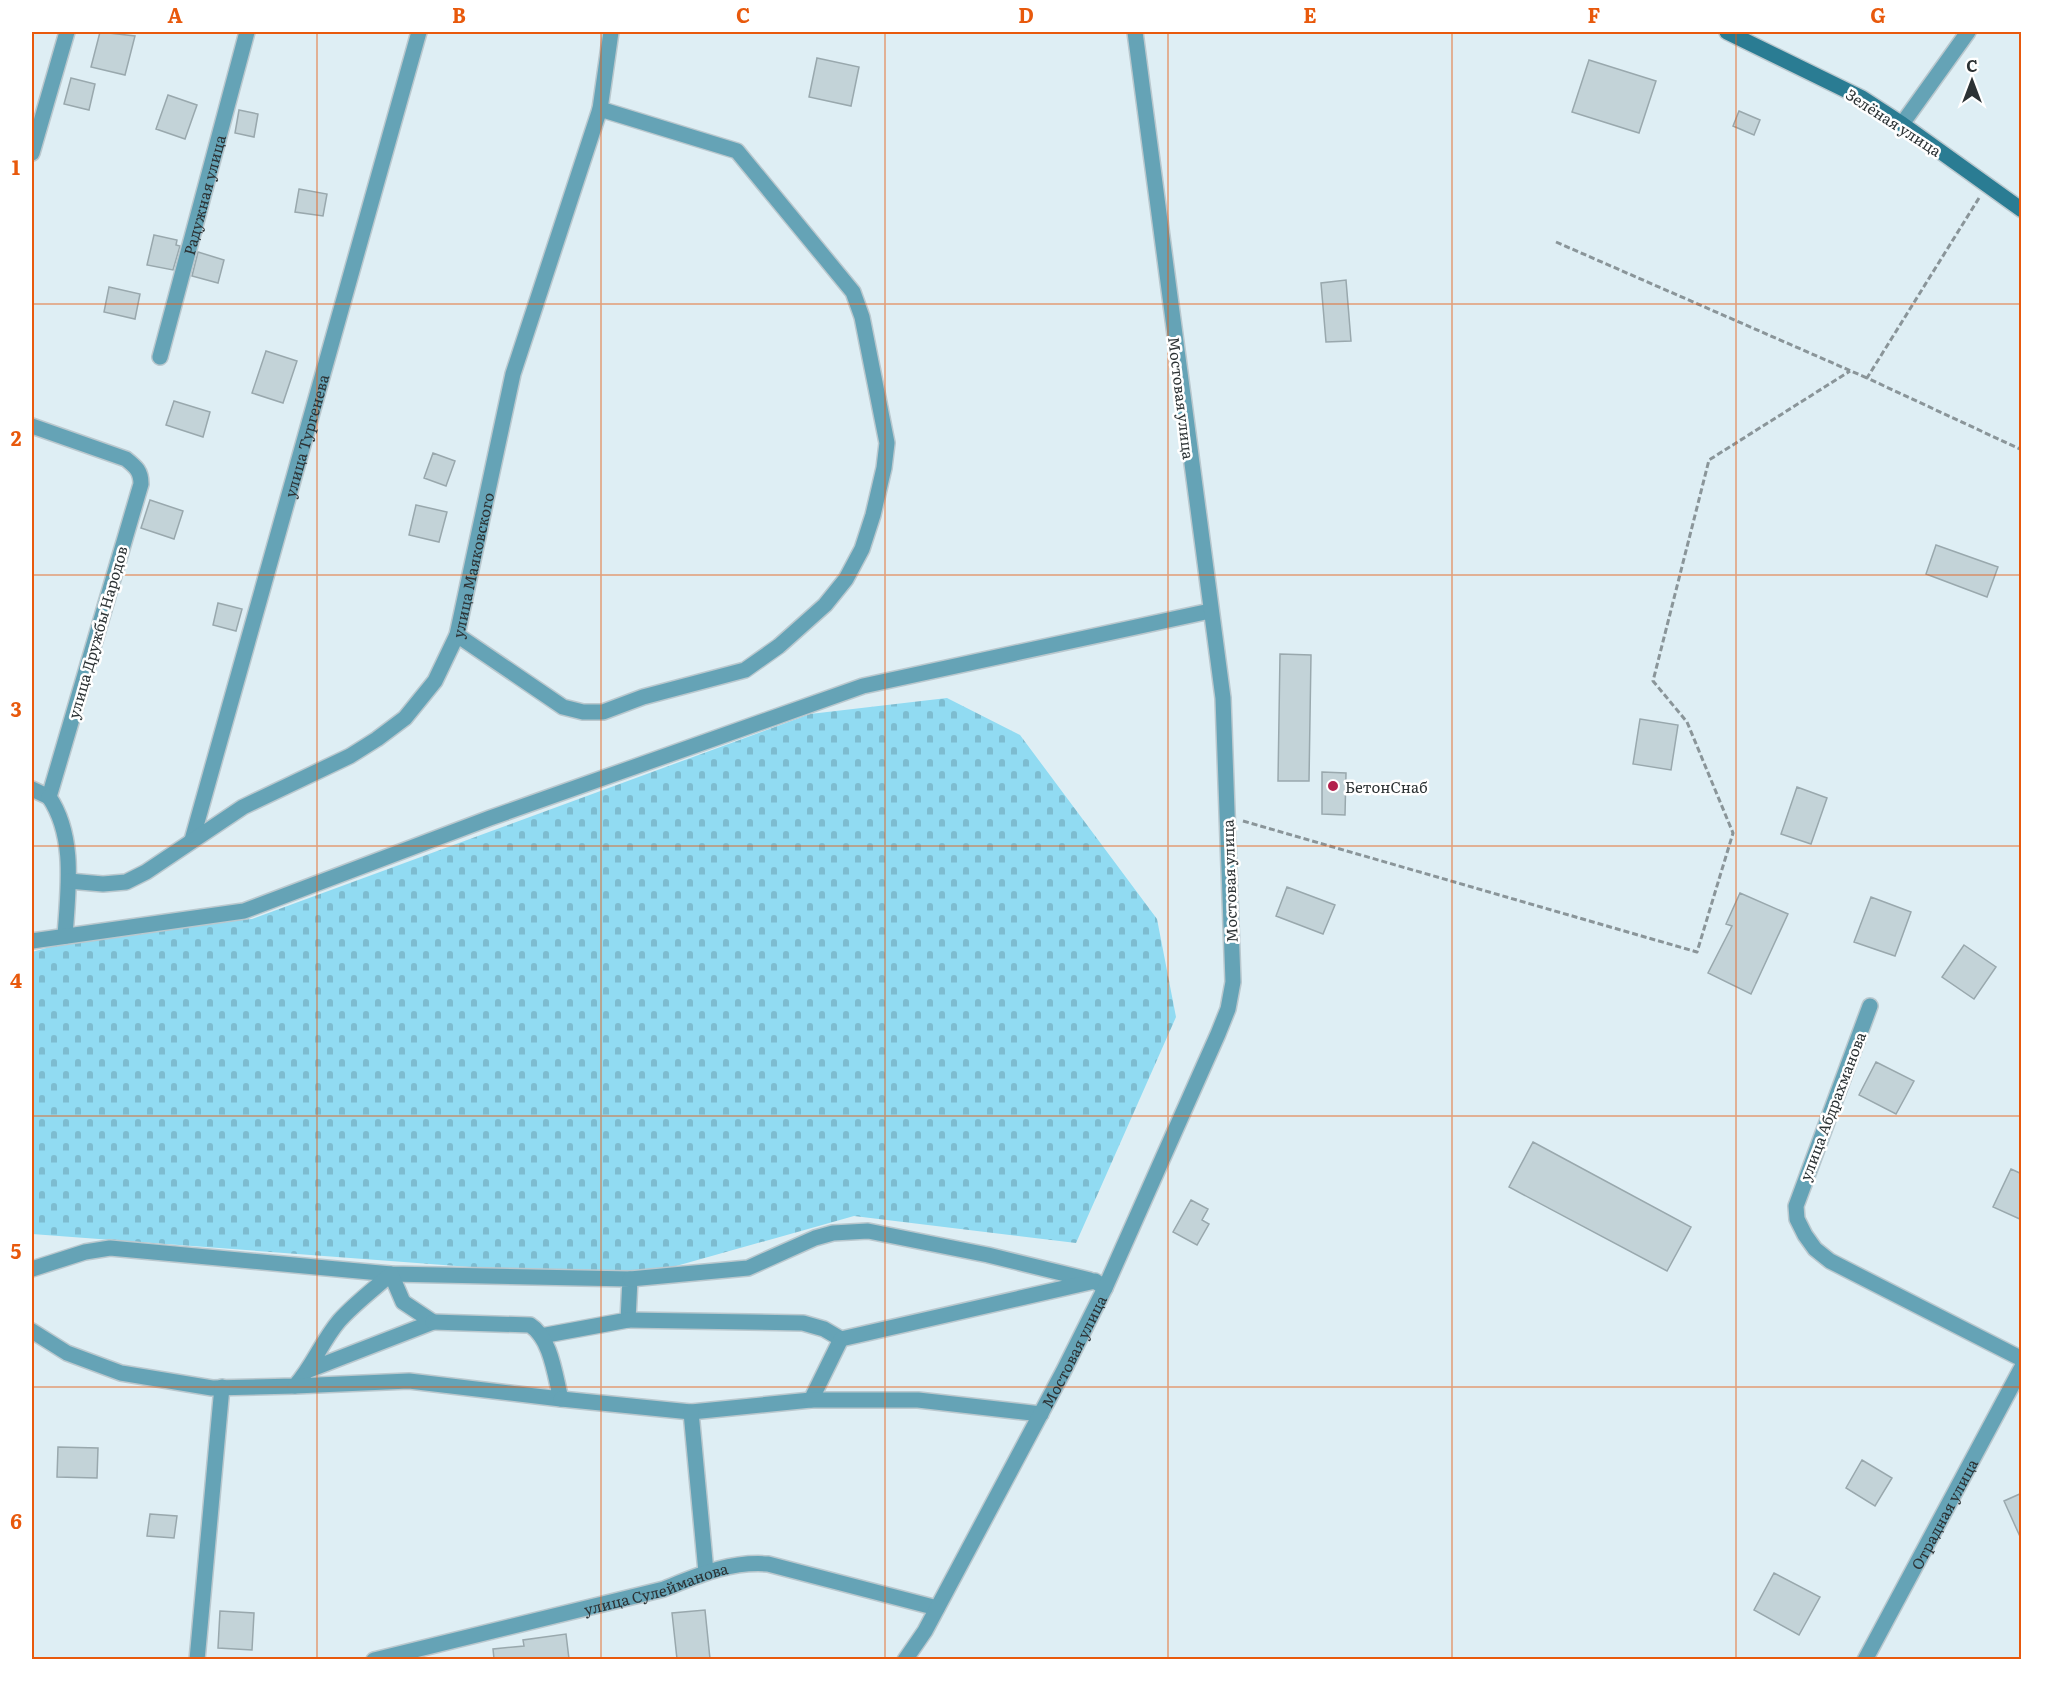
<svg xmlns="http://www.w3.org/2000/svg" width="2053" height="1691" font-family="Literata,serif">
	<defs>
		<pattern id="cemetery-stones" width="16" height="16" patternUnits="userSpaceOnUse" patternTransform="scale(1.5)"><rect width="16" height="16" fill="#91dbf2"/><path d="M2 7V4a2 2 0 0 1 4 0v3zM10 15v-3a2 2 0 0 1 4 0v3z" fill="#7dbcd0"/></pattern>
	</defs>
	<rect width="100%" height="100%" fill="#deeef4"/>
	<path fill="url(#cemetery-stones)" d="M947,698l73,37 137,184 19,98 -100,226 -222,-27 -224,63 -598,-45v-282l87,-24 133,-9 558,-205z"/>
	<path fill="#c3d3d8" stroke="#99a8ad" stroke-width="1.5" d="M100,32l35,4 -10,39 -34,-8z
		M817,58l42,9 -8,39 -42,-9z
		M1589,60l67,21 -17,52 -67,-21z
		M71,78l24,6 -6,26 -25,-6z
		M168,95l29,10 -12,34 -29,-10z
		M239,110l19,4 -4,23 -19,-4z
		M1739,111l21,9 -6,15 -21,-9z
		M299,189l28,5 -4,22 -28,-4z
		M154,235l23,5 -1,5 4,1 -7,24 -26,-5z
		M198,252l26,8 -6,23 -26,-7z
		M1346,280l5,61 -25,1 -5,-59z
		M109,287l31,7 -5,25 -31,-7z
		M266,351l31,10 -14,42 -31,-10z
		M174,401l36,11 -7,25 -37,-12z
		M433,453l22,8 -9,25 -22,-8z
		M150,500l33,11 -9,28 -33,-11z
		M416,505l31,7 -8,30 -30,-7z
		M1936,545l62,22 -11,30 -61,-23z
		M218,603l24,6 -6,22 -23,-6z
		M1280,654l31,1 -2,126h-31z
		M1640,719l38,6 -7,45 -38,-6z
		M1322,772l24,1 -1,42 -23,-1z
		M1797,787l30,11 -16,46 -30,-10z
		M1287,887l48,18 -12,29 -47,-18z
		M1740,893l48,21 -37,80 -43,-21 24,-47 -6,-2z
		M1871,897l40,15 -16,44 -41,-14z
		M1964,945l32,22 -22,32 -32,-22z
		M1876,1062l38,19 -18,33 -37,-19z
		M1533,1142l158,85 -24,44 -158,-84z
		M2011,1169l11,5v46l-29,-13z
		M1191,1200l17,9 -6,11 7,4 -12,21 -24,-13z
		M58,1447l40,1 -1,30 -40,-1z
		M1862,1460l30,18 -17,28 -29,-18z
		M2022,1493v48l-18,-40z
		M150,1514l27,2 -3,22 -27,-2z
		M1774,1573l46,24 -21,38 -45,-25z
		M705,1610l5,49h-33l-5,-46z
		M220,1611l34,2 -2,37 -34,-2z
		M566,1634l3,25h-75l-1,-10 31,-3 -1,-6z"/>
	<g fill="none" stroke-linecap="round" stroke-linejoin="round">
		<g stroke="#bac8ce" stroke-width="18">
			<g id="street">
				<path d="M1902,124l66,-92"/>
				<path d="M32,153l35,-121"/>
				<path id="s1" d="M160,357l87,-325"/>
				<path d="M32,426l94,33c10,8 15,12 15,25l-92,313"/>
				<path d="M457,635l106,72 20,5h20l40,-15 102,-27 34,-24 46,-41 21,-26 16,-30 11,-34 11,-47 3,-25 -25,-126 -9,-25 -116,-141 -137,-42"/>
				<path d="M32,789l17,8"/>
				<path d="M49,797c27,40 19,93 16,139"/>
				<path id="s2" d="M192,840l227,-808"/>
				<path id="s3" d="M69,881l34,3 23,-2 20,-10 97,-65 107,-51 27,-17 28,-21 30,-37 22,-46 56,-261 87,-265 11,-77"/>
				<path d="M32,941l212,-30 246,-93 373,-132 347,-75"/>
				<path d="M1870,1006l-74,200 1,13 8,16 10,14 15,12 192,98"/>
				<path d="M32,1269l53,-17 25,-4 281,26 239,5 -2,41 -87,16"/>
				<path d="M630,1279l118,-11 67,-30 18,-5 35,-2 120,24 102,25"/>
				<path d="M628,1320l175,3 21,6 17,10"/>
				<path d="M32,1331l35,22 54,20 91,15 83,-2c18,-20 27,-45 44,-65 15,-17 35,-32 52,-47l12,28 30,20 -124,48"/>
				<path d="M295,1386l114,-5 152,18c-6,-23 -10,-61 -31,-74l-97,-3"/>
				<path d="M561,1399l130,13 120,-12 30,-61 254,-58 10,7"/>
				<path d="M811,1400h107l123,14"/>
				<path d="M691,1412l15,160"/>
				<path d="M197,1660l25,-273"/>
				<path id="s4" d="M374,1660l290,-71c35,-14 66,-28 104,-25l169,44"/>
				<path id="s5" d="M905,1660l20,-29 138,-259 42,-84 113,-254 10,-25 5,-27 -10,-284 -88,-666"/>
				<path id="s6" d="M1865,1660l157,-293"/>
			</g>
		</g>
		<g stroke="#bac8ce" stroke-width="18">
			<path id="secondary" d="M1727,32l135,66 40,26 120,86"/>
		</g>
		<path stroke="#8a9599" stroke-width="3" stroke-dasharray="6 3" stroke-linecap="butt" d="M1979,198l-112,180 155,72
			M1556,242l311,136
			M1243,821l454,131 36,-119 -46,-111 -34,-41 56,-221 141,-89"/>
		<use href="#street" stroke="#65a3b6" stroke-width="15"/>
		<use href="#secondary" stroke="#2a7c93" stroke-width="15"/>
	</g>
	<path fill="none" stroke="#e8590c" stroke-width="1.5" stroke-opacity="0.55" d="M317,32v1628M601,32v1628M885,32v1628M1168,32v1628M1452,32v1628M1736,32v1628M32,304h1990M32,575h1990M32,846h1990M32,1116h1990M32,1387h1990"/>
	<circle fill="#b2214d" stroke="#fff" stroke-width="2" cx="1333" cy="786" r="6"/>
	<g text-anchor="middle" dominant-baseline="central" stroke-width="5" stroke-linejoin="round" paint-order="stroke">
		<g font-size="15" fill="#2c3234" stroke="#fff">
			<text transform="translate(1894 122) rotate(33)">Зелёная улица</text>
			<text stroke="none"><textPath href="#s1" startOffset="168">Радужная улица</textPath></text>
			<text transform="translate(1182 398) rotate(83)">Мостовая улица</text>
			<text stroke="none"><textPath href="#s2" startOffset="420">улица Тургенева</textPath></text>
			<text stroke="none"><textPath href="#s3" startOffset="552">улица Маяковского</textPath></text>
			<text transform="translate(97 632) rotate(-74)">улица Дружбы Народов</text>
			<text transform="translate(1229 881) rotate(-92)">Мостовая улица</text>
			<text transform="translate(1832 1106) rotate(-69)">улица Абдрахманова</text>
			<text stroke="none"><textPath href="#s5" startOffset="352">Мостовая улица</textPath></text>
			<text stroke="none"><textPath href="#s6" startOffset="166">Отрадная улица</textPath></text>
			<text stroke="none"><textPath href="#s4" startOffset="291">улица Сулейманова</textPath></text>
		</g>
		<g font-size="15" fill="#2c3234" stroke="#fff" text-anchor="start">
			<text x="1345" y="786">БетонСнаб</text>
		</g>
	</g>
	<rect width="2053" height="1691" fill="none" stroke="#ffffff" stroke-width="66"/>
	<g transform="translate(1972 81)" stroke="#ffffff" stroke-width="4.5" paint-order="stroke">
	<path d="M0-4.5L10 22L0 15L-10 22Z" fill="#2c3234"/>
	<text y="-9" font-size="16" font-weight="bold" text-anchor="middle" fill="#2c3234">С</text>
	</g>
	<rect x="33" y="33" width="1987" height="1625" fill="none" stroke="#e8590c" stroke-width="2"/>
	<g font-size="20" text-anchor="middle" font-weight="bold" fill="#e8590c">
		<text x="175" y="23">A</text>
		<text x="459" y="23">B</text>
		<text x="743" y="23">C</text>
		<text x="1026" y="23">D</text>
		<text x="1310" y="23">E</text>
		<text x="1594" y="23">F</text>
		<text x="1878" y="23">G</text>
		<text x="16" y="175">1</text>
		<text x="16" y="446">2</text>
		<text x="16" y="717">3</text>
		<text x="16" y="988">4</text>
		<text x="16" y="1259">5</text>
		<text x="16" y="1529">6</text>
	</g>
</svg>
